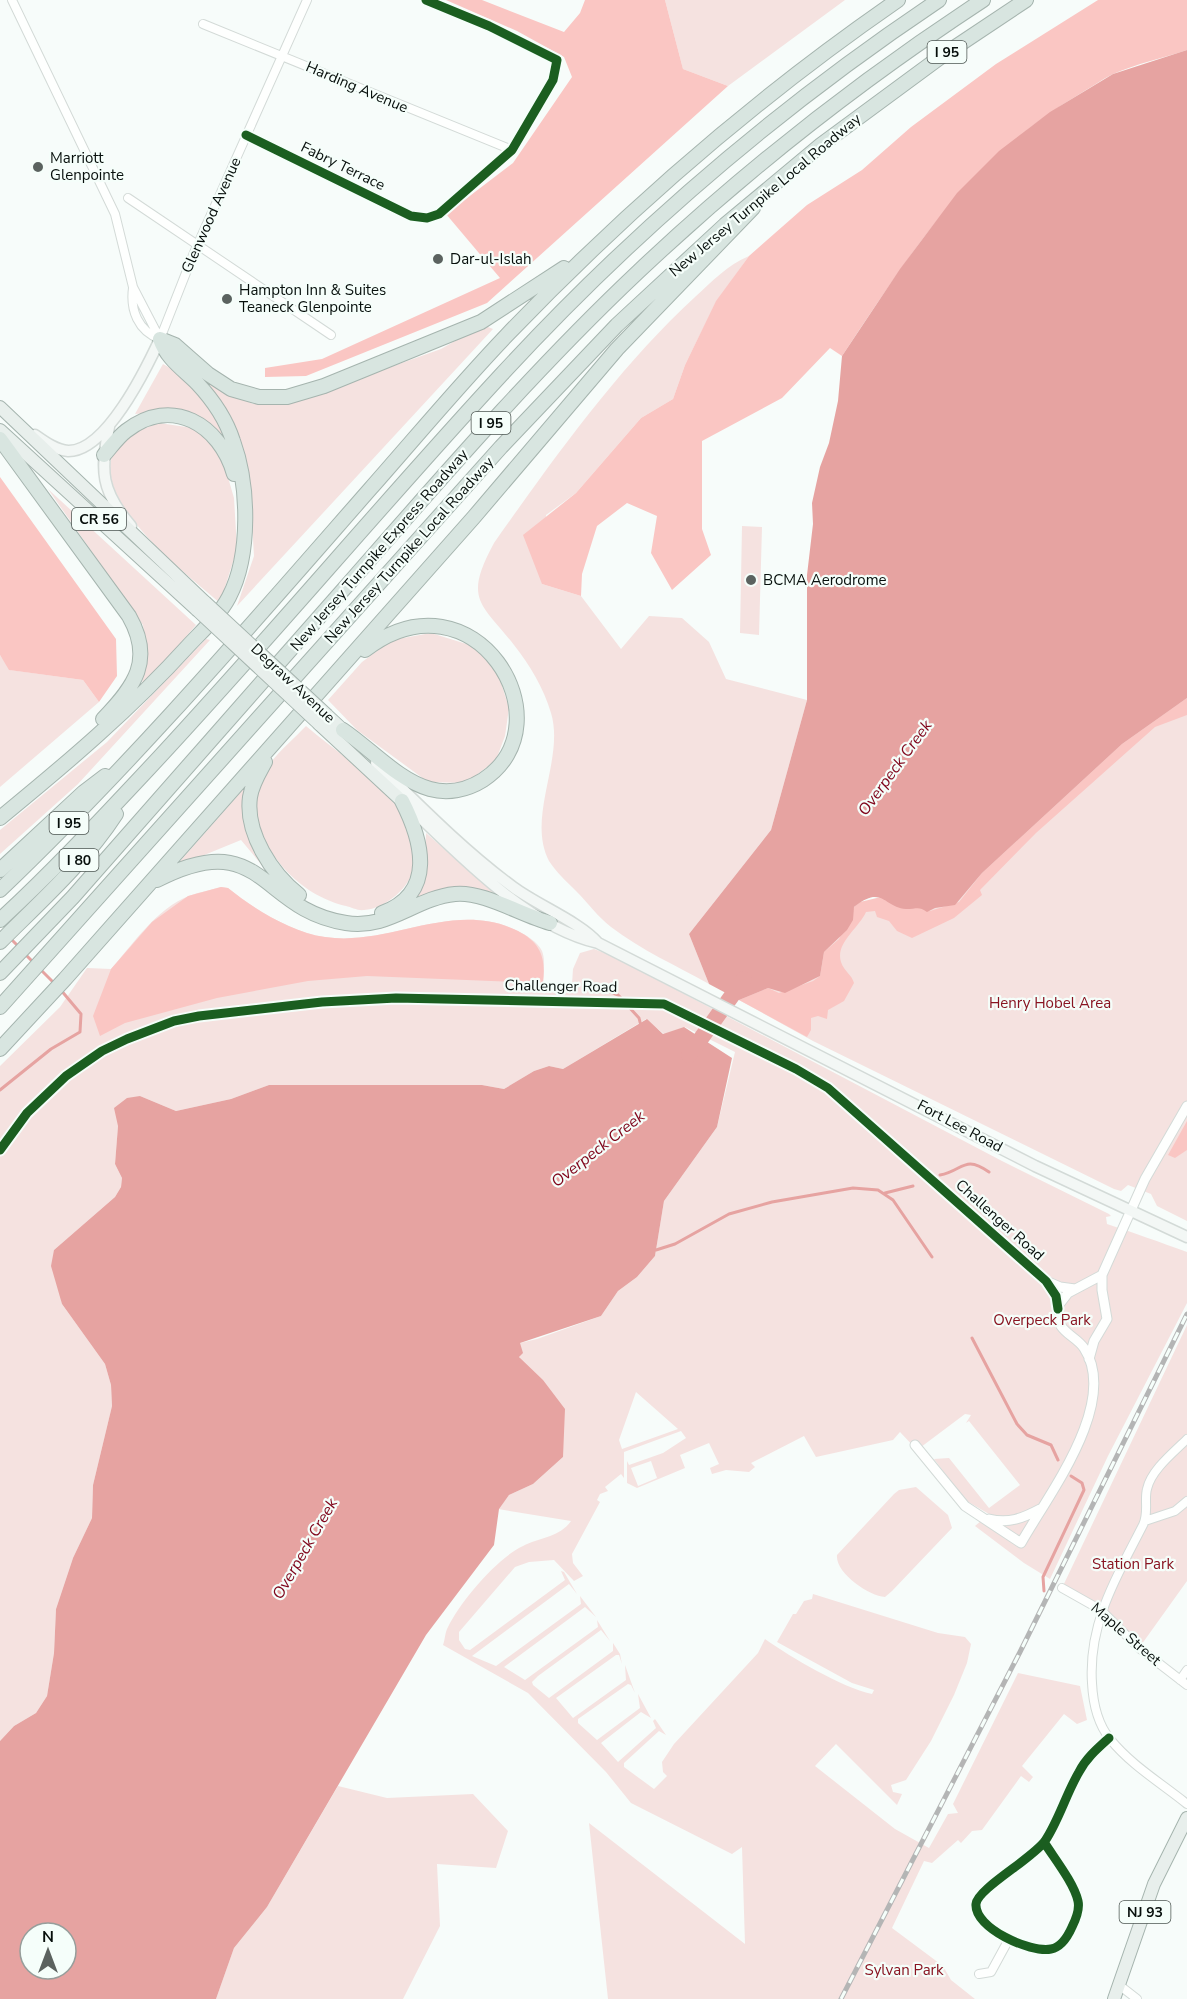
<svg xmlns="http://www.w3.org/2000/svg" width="1187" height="1999" font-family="'Nunito Sans',sans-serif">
	<rect width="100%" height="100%" fill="#f7fcfa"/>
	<path fill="#f5e2e0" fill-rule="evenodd" d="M665,0h180l-117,86 -45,-17z
		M749,256l-33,46 -31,63 -12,34 -32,19 -65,75 -30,22 -4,69 39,12 40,53 28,-33 33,2 27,24 17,37 81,21 -36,130 -82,104 20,50c-32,-18 -68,-34 -98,-57 -13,-10 -23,-24 -35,-36 -9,-9 -20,-19 -27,-30 -23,-44 16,-102 2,-148 -7,-24 -21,-48 -37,-68 -33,-42 -51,-45 -20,-102 60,-85 124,-175 201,-246 18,-16 32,-32 54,-41z
		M483,325l10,4 -256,277 17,-50 -4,-69 -15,-61 -26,-42 44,20 31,1 157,-56z
		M163,364c28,15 61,48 64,80l-58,-33 -34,3z
		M159,423l34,5 27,22 14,48 3,51 -17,54c-33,-29 -151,-117 -95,-165 8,-7 24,-11 34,-15z
		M48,489l148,136 -55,64 6,-31 -4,-33z
		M742,526l20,1 -3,108 -19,-2z
		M431,633l42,13 25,27 11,35 -4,28 -9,24 -30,23 -38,-1 -71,-52 -29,-30 34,-38 30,-22z
		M206,639l4,1 -132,144 -78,70v-24l107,-88z
		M0,655l10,15 73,10 16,22 -99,85z
		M1187,698v523l-30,-15 -6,-12 -23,-9 -7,6 -7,-2 -301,-148 -74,-41 114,-80z
		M306,726c27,23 80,59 96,89 4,7 12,41 12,49 -1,22 -29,45 -50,46 -6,1 -13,-3 -18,-4 -50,-11 -99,-65 -88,-120 5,-22 33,-44 48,-60z
		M248,784l-4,26 31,71 -34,-41 -66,27z
		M426,833l74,65 -34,-9 -62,19 21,-45z
		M221,887l7,1c26,21 63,44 97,49 65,10 128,-38 193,-6 8,4 20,11 24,20 4,10 1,22 1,32l29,1 1,-15 7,-16 14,-4 18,7 390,205 107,53 2,2 -5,1 1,7c28,9 52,18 80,28v51l-79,153 -58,123 -26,-16 -49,-37 14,-12 -24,-14 -31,-41 15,-1 40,50 31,-23 -51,-64 -3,2 5,-8 -6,-1 -48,36 -17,-18 -7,8 -77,17 -12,-21 -53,27 4,4 -6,5 -23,-2 -14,4 -2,-6 9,-4 -10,-21 -29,12 5,13 -48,20 -10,-5v-22l2,4 34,-12 23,-15 -5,-7 -57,21v26l-3,-4 -16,13 3,4 -8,3 -3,6 3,2 -28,52 1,9 10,13 -9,5 -20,-21 -25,2 -14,5 -56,65v8l6,9 5,1 95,-70 -4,-9 3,1 13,22 -8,-10 -97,72 24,10 85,-62 -1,-8 16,21 -11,-10 -81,60 21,13 73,-53 -1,-7 13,21 -9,-11 -63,46 -6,6 1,3 16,13 64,-47v-8l7,11 2,10 -3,-9h-3l-60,43 17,20 53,-38 -1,-15 10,28 -4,-8 -3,-1 -50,35v4l19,17 43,-32 -2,-14 13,24 -10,-6 -40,31 17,19 38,-34 -3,-7 2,-2 11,16 -7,-4 -35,32v4l30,22 13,-13 -4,-4 -1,-10 12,-18 84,-91 7,-14c27,19 76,48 107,55l2,-4 -22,-7 -75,-41 16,-28h3l8,-13 8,-2 1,-5 125,39 27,4 6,7 -4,19 -13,32 -23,46 -25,39 -15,5 2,7 9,2 -5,11 -61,-61 -21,22 80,63 34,19 19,-34 10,-1 -5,-9 65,-131 62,13 7,34 -10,4 -13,-10 -42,52 11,11 -4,5 -8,-6 -39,54 -10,1 -11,12 -3,-3 -26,23 -8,-2 -32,67 51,38 8,14 24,19h-367l-19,-176 156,121 -3,-97 -10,7 -101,-51 -25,-31 -78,-79 -85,-48c2,-5 2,-13 5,-18 12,-25 49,-69 75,-81 17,-9 36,-8 48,-25l-73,-12 11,-14 24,-11 30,-27 -44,-101 1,-13 17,-4 64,-23 17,-25 19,-14 18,-21 9,-55 53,-74 18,-75 -50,-25 -21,7 -18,-15 -83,50 -14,-3 -15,5 -30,18 -22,-4h-213l-38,14 -55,12 -36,-15 -22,30 -3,38 7,14 -1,9 -6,10 -61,53 8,54 43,60 6,21 1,21 -19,79 -1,33 -19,40 -17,51 -2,44 -7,43 -11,17 -22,13 -14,15v-675l60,-59 27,-39 24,1c22,-25 46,-61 78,-73 10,-4 22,-6 32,-9zM636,1392l42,37 -56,20 -3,-9zM651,1461l6,17 -19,8 -7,-18z
		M1187,1325v256l-48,67 -38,-38 -39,-22z
		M916,1487l32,28 4,13 -60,63 -7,6c-16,-1 -50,-24 -48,-42l57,-61 5,-4z
		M338,1786l49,12 86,-4 35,37 -12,37 -59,-4 3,62 -37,73h-187l18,-51 33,-41z"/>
	<path fill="#fac6c3" d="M446,0h36l82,32 16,-19 5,-13h80l18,69 45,17 -241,217 -181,73 -41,1v-9l57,-9 178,-81 -54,-64 67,-51 59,-86 -8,-20 -47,-26z
		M1098,0h89v50c-24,8 -51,14 -74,24 -12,6 -23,14 -35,21 -109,65 -167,157 -236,261l-12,-8 -48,50 -80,43v88l9,26 -39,35 -21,-37 6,-37 -30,-13 -30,23 -15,48 -1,22 -39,-12 -19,-49 53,-42 65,-75 32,-19 12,-34 31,-64 33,-45 58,-51 55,-35 49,-43 85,-63z
		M0,477l116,162 1,37 -18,26 -16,-22 -74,-10 -9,-15z
		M1187,698v17l-32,12 -119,106 -56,57 2,5 -28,23 -42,20 -15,-7 -8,-10 -12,-4 -2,-6 -9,1c-7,16 -31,31 -25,50 3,9 11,13 13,21l-10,18 -16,9 -1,9 -9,-3 -7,2v12l-4,7 -68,-37 29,-12 11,5 34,-12 7,-5 4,-24 15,-13 15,-32 6,-5 21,-5 21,11 19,-1 9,4 29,-9 23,-29 140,-129z
		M221,887l7,1c26,21 63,44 97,49 65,10 128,-38 193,-6 23,12 28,27 25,52l-176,-7 -59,5 -91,17 -92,25 -25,13 -7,-20 18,-47 41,-47 36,-26z
		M1187,1121v29l-12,8 -7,-3z"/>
	<path fill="#e6a3a1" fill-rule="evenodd" d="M1187,50v648l-65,46 -140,129 -27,32 -20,3 -8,4c-8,-6 -10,-3 -21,-3 -22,-1 -23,-25 -52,-2l-1,13 -6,10 -23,22 -4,24 -35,17 -17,-5 -29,12 -30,-16 -20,-50 82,-104 36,-130v-125l6,-51 -1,-21 8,-36 9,-24 9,-42 4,-45 58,-87 57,-76 42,-42 51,-39 63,-38z
		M647,1019l16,15 21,-7 48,31 -15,69 -53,74 -9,55 -18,21 -19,14 -17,25 -81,27 3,10 -4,4 24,23 22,29 -2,48 -30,27 -24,11 -10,14 -5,36 -68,90 -159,272 -33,41 -18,51h-216v-258l14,-15 22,-13 11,-17 7,-43 2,-44 17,-51 19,-40 1,-33 19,-79 -1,-21 -6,-21 -43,-60 -11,-38 3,-16 61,-53 6,-10 1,-9 -7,-14 3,-38 -4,-18 13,-10 13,-2 36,15 55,-12 38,-14h213l22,4 30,-18 15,-5 14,3zM30,1933h36v36h-36z"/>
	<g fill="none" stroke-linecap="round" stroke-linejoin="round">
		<path stroke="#e6a3a1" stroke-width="3" d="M10,938l10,10
			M24,953l10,10
			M39,968l16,16
			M586,982l32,13 6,6
			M628,1006l11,12 2,8
			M0,1090l51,-41 29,-17 1,-18 -21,-25
			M940,1175c23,-4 24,-21 49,-3
			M885,1193l28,-7
			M656,1250l19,-6 54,-30 43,-12 81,-14 25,2 15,10 39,57
			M972,1338l45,86 10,11 24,10 7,15
			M1044,1591l-1,-14 41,-87 -2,-7 -11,-7"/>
		<path stroke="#e6a3a1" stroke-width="16" d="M689,1055l55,-76"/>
		<g stroke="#d3dad7" stroke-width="10">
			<path id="minor" d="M12,0l103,214 18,73 27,52
				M203,24l309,126
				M246,135l165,81 16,2 12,-4 73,-64 41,-70 4,-20 -68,-34 -63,-26
				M128,198l203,137
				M133,288c-3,22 5,43 27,51
				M160,339l33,-84 114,-255
				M1187,1439c-13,13 -36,31 -40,50 -3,11 2,24 -4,36 -26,51 -55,98 -51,158 1,20 5,40 18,56 21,26 51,44 77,65
				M1145,1521l30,-10 12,-10
				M1062,1588l39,22 38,38 48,37
				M1180,1680l7,-10
				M1044,1842c10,16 30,41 34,59 2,9 -2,18 -6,26 -4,9 -10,20 -21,22 -21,4 -77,-21 -75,-45 1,-15 56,-45 69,-63 14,-21 21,-47 34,-69 7,-14 19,-24 30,-34
				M979,1974l12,-2 18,-33
				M1119,1985l18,14"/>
		</g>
		<g stroke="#d3dad7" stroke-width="11">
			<path id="tertiary" d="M0,1150l27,-37 39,-37 36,-25 25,-12 47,-18 25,-5 123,-14 74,-4 268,6 132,65 32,19 218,193 10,15 2,13
				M1046,1281l14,6 15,2
				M1089,1359l5,-18 13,-22 -5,-29v-15l43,-96 42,-73
				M915,1445l50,61 56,37c27,-48 99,-140 63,-195 -6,-9 -17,-13 -23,-22l-3,-20 10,-13 34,-18
				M989,1519c20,5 34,-1 51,-10"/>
		</g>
		<g stroke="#d3dad7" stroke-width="13">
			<path id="secondary" d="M109,427c-9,44 -8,64 22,99
				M35,435c10,7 21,15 33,16 38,1 78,-82 92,-112
				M376,763c43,42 88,88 137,124 24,18 67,35 85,56
				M405,803c53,50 120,123 193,140l437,223 152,71"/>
		</g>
		<g stroke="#a5b4ae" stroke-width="14">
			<path id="primary" d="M0,407l205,195
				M0,430l197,180
				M327,715l16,15
				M319,724l83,77
				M1114,1999l40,-115 33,-66"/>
		</g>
		<g stroke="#a5b4ae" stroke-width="16">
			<path id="motorway" d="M160,339l15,6 33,29 23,15 28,8h28l37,-11 157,-64 83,-54
				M0,439l129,177c25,44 6,70 -26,103
				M104,455c7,-8 14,-18 22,-24 46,-36 94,-6 108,43
				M343,730c28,19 55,50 87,59 18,5 37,1 53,-9 87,-57 -9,-214 -118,-130
				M265,762c-6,11 -13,22 -15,35 -5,36 22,77 49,98
				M0,818c66,-54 131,-109 188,-172 14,-15 31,-30 41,-49 22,-42 20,-112 4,-156 -7,-22 -20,-41 -36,-58 -14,-14 -30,-24 -37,-44
				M0,870l84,-78 21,-16
				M157,880c107,-55 102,30 189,43 42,7 69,-25 109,-29 28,-3 66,21 95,29
				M0,890c132,-126 251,-265 371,-402 45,-51 89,-104 136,-153 119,-124 249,-237 391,-335
				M382,913c55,-20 40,-73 20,-112
				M0,920c49,-45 94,-93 139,-141 124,-132 240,-272 363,-405 130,-141 277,-267 437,-374
				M0,942c40,-40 85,-80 116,-128
				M0,973l73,-76c92,-105 185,-210 277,-315 93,-106 186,-214 289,-311 106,-100 222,-191 344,-271
				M0,1007l501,-560 116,-122 108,-100 96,-80 118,-87 87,-58
				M0,1049l65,-70 409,-462 143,-168 136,-141"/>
		</g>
		<use href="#minor" stroke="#fefffe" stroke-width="8"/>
		<use href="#tertiary" stroke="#fefffe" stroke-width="9"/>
		<use href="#secondary" stroke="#f3f7f5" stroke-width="10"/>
		<use href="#primary" stroke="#e8efec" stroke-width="12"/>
		<use href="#motorway" stroke="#d8e5e0" stroke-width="14"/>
		<g stroke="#b4b5b5" stroke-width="5">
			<path id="rail" d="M841,1999l179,-347 167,-338"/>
		</g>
		<use href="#rail" stroke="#f5fefa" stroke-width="3" stroke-dasharray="9" stroke-linecap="butt"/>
		<g stroke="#a5b4ae" stroke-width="14" stroke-linecap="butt">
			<path id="primary-bridge" d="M205,602l122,113
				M197,610l122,114"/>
		</g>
		<use href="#primary-bridge" stroke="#e8efec" stroke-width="12"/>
		<g stroke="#f5fefa" stroke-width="13">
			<path id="cycleway" d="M246,135l165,81 16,2 12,-4 73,-64 41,-70 4,-20 -68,-34 -63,-26
				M0,1150l27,-37 39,-37 36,-25 25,-12 47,-18 25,-5 123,-14 74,-4 268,6 132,65 32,19 218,193 10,15 2,13
				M1044,1842c10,16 30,41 34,59 2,9 -2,18 -6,26 -4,9 -10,20 -21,22 -21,4 -77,-21 -75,-45 1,-15 56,-45 69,-63 14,-21 21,-47 34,-69 7,-14 19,-24 30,-34"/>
		</g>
		<use href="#cycleway" stroke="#1b5e20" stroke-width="9"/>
	</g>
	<g fill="#5b625f" stroke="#f5fefa" stroke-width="2">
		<circle cx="38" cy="167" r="6"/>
		<circle cx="438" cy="259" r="6"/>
		<circle cx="227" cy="299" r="6"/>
		<circle cx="751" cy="580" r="6"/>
	</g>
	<g text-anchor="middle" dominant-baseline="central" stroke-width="4.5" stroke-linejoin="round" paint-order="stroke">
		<g fill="#f5fefa" stroke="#4e5753" stroke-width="1.5">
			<rect x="927.5" y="41" width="39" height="22" rx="4.5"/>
			<rect x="471.5" y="412" width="39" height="22" rx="4.5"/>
			<rect x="72" y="508" width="54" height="22" rx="4.5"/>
			<rect x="49.5" y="812" width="39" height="22" rx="4.5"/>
			<rect x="59.5" y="849" width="39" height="22" rx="4.5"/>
			<rect x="1119.5" y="1901" width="51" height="22" rx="4.5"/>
		</g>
		<g font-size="14" font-weight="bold" fill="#070f0c">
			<text x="947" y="52">I 95</text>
			<text x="491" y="423">I 95</text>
			<text x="99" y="519">CR 56</text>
			<text x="69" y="823">I 95</text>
			<text x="79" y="860">I 80</text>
			<text x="1145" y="1912">NJ 93</text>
		</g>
		<g font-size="15" fill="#070f0c" stroke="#f5fefa">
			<text transform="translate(357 87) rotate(23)">Harding Avenue</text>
			<text transform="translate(343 166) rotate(26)">Fabry Terrace</text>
			<text transform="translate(765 195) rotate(-40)">New Jersey Turnpike Local Roadway</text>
			<text transform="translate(211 215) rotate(-66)">Glenwood Avenue</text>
			<text transform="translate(379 550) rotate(-49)">New Jersey Turnpike Express Roadway</text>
			<text transform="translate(409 550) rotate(-48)">New Jersey Turnpike Local Roadway</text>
			<text transform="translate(293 683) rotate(43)">Degraw Avenue</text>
			<text transform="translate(561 986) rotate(1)">Challenger Road</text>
			<text transform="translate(960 1126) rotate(28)">Fort Lee Road</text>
			<text transform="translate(1000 1220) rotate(42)">Challenger Road</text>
			<text transform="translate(1126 1634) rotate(41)">Maple Street</text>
		</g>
		<g font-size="15" fill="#070f0c" stroke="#f5fefa" text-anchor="start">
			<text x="50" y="158">Marriott<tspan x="50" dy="17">Glenpointe</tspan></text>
			<text x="450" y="259">Dar-ul-Islah</text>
			<text x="239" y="290">Hampton Inn &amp; Suites<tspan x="239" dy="17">Teaneck Glenpointe</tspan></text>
			<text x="763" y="580">BCMA Aerodrome</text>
		</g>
		<g font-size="15" fill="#891421" stroke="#f5fefa">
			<text x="1050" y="1003">Henry Hobel Area</text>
			<text x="1042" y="1320">Overpeck Park</text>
			<text x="1133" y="1564">Station Park</text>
			<text x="904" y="1970">Sylvan Park</text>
		</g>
		<g font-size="16" font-style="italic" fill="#7f041a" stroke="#f5fefa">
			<text transform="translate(895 768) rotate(-54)">Overpeck Creek</text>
			<text transform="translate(598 1149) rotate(-38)">Overpeck Creek</text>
			<text transform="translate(305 1549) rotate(-60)">Overpeck Creek</text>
		</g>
	</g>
	<g transform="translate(48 1951)"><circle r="28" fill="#f5fefa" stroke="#969e9b" stroke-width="1.5"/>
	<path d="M0-4.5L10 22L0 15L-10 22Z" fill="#5b625f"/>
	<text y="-9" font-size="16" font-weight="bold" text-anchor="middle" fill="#070f0c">N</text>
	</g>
</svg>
